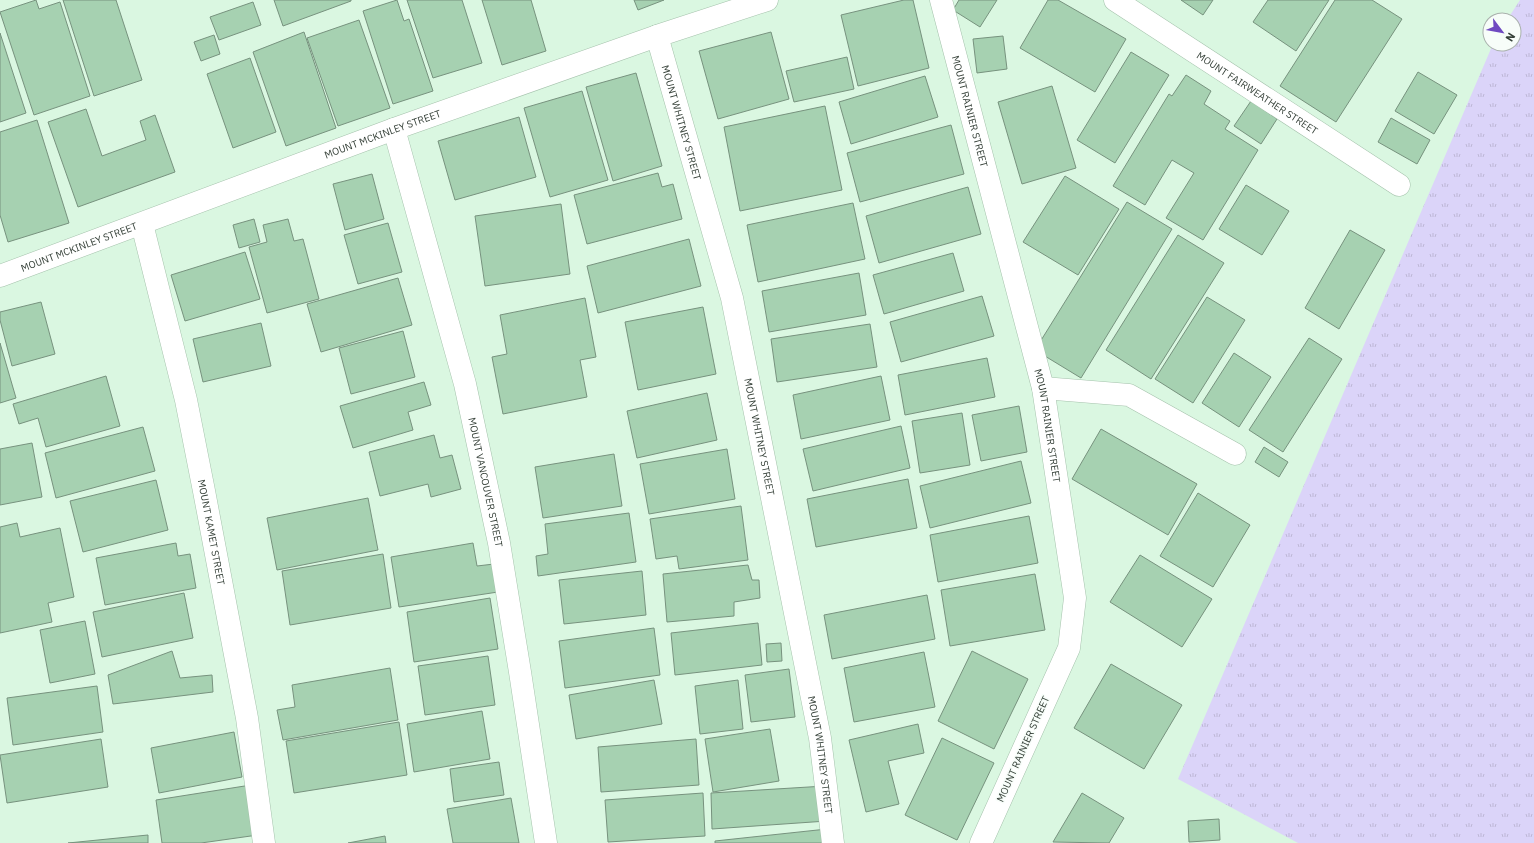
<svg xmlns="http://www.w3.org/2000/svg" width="1534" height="843" font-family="'IBM Plex Sans',sans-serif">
	<defs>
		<pattern id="grass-tufts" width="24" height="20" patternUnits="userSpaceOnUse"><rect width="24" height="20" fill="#dbd4f9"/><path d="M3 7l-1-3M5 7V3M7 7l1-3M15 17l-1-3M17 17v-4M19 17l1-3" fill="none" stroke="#bdb7d6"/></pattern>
	</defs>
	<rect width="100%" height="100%" fill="#daf7e1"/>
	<path fill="url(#grass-tufts)" d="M1520,0h14v843h-236l-120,-64 315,-735h21v-24h-7z"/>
	<path fill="#a6d1b1" stroke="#77927e" d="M36,0l3,9 21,-7 30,94 -56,19 -34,-103z
		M63,0h53l26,80 -48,16z
		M274,0h77v1l-68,25z
		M397,0l7,21 5,-2 24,72 -40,13 -30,-93z
		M407,0h55l20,63 -49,15z
		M482,0h49l15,51 -44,14z
		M634,0h30l-26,10z
		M904,0h9l16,68 -71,18 -17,-71z
		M959,0h38l-17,27 -27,-17z
		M1048,0h10l68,39 -31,53 -75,-44z
		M1181,0h32l-10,15z
		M1268,0h61l-33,51 -43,-29z
		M1335,0h37l30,19 -66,103 -56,-36z
		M253,2l8,23 -42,15 -9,-23z
		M359,20l31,88 -52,18 -31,-88z
		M304,32l32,96 -50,18 -33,-94z
		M771,32l18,67 -71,20 -19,-68z
		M0,33l26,80 -26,9z
		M214,35l6,19 -19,7 -7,-19z
		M1003,36l4,33 -30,4 -4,-34z
		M1131,52l38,23 -54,88 -38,-23z
		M847,57l7,32 -60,13 -8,-31z
		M250,58l26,74 -43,16 -26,-74z
		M1418,72l39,23 -23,39 -39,-23z
		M636,73l26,93 -49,15 -27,-94z
		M1186,75l25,16 -7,13 26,17 -5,8 33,21 -55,90 -37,-22 28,-45 -22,-13 -27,45 -32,-19 56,-92 3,2z
		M925,76l13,41 -87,27 -12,-42z
		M1052,86l24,82 -54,16 -24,-82z
		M582,91l26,89 -58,17 -26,-89z
		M1251,101l26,18 -16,25 -27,-18z
		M825,106l17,84 -102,21 -16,-84z
		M86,109l16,47 44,-16 -6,-19 15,-6 20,57 -97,35 -30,-85z
		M519,117l17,60 -81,23 -17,-59z
		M1391,118l39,22 -13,24 -39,-22z
		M37,120l32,103 -61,19 -8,-27v-83z
		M951,125l13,49 -104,28 -13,-49z
		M658,173l4,14 11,-3 9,35 -95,25 -13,-49z
		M372,174l12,45 -39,11 -12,-46z
		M1065,176l54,33 -41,66 -55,-33z
		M1246,185l43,26 -27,44 -43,-26z
		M968,187l13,47 -102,29 -13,-47z
		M1127,202l45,27 -91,149 -46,-28z
		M853,203l12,56 -107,23 -11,-57z
		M561,204l9,70 -85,12 -10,-70z
		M254,219l6,23 -21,6 -6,-23z
		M288,219l6,22 9,-2 16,60 -52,14 -18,-66 18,-5 -4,-17z
		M388,223l14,49 -44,12 -14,-49z
		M1350,230l35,20 -46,79 -34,-21z
		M1178,235l46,28 -73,116 -45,-29z
		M689,239l12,47 -103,27 -11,-47z
		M245,252l15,47 -75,22 -14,-46z
		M953,253l11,38 -80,23 -11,-39z
		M859,273l7,42 -97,17 -7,-41z
		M398,278l14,47 -91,27 -14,-48z
		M982,296l12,40 -93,26 -11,-40z
		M1207,297l38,23 -52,83 -38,-24z
		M585,298l11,59 -16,3 7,37 -84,17 -11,-57 15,-3 -7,-39z
		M41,302l14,52 -43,12 -12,-46v-8z
		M703,307l13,67 -78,16 -13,-68z
		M261,323l10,43 -68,16 -10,-43z
		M870,324l7,43 -100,15 -6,-43z
		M403,331l12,46 -64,17 -12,-46z
		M1309,338l33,21 -59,93 -34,-22z
		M0,343l16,55 -16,5z
		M1234,353l37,24 -32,50 -37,-24z
		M987,358l8,39 -90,18 -7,-40z
		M106,376l14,50 -74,21 -8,-29 -19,6 -6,-20z
		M881,376l9,44 -89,19 -8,-44z
		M424,382l7,23 -23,7 5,18 -60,18 -13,-42z
		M707,393l10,47 -80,18 -10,-47z
		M1019,406l8,46 -46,9 -9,-46z
		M962,413l8,52 -50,8 -8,-52z
		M901,426l9,42 -97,23 -10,-42z
		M143,427l12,44 -99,27 -11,-45z
		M1101,429l96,55 -29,51 -96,-56z
		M434,435l6,23 12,-3 9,34 -30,8 -3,-13 -48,12 -11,-44z
		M32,443l10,54 -42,8v-56z
		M1264,447l24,15 -9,15 -24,-15z
		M727,449l8,50 -86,15 -9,-50z
		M614,454l8,52 -79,12 -8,-51z
		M1021,461l10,42 -101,25 -10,-42z
		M908,479l9,49 -101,19 -9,-48z
		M156,480l12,50 -85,22 -13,-51z
		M1198,493l52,32 -37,62 -53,-31z
		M368,498l10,52 -101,20 -10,-52z
		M741,506l7,54 -69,9 -2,-13 -21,3 -6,-40z
		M629,513l7,49 -98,14 -2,-20 12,-2 -3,-30z
		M1029,516l9,47 -100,19 -8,-47z
		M17,523l3,14 40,-9 14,69 -26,6 4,19 -52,11v-106z
		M176,543l2,13 12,-2 6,34 -91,17 -9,-47z
		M473,543l4,23 17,-2 4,28 -99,15 -8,-50z
		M383,554l8,54 -101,17 -8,-54z
		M1140,555l72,44 -30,48 -72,-45z
		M748,565l4,15h7l1,18 -26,4v14l-67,6 -4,-48z
		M642,571l4,44 -82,9 -5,-44z
		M1035,574l10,56 -95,16 -9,-56z
		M184,593l9,45 -91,19 -9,-45z
		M927,595l8,44 -103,20 -8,-44z
		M490,598l8,51 -84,13 -7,-50z
		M85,621l10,53 -45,9 -10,-53z
		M758,623l4,42 -87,10 -4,-42z
		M654,628l6,47 -95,13 -6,-47z
		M781,643l1,18 -15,1 -1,-18z
		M172,651l8,27 32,-3 1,17 -100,12 -5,-29z
		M972,651l56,28 -34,70 -56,-28z
		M924,652l11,55 -81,15 -10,-54z
		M488,656l7,49 -70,10 -7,-49z
		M1111,664l71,41 -38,64 -70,-41z
		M390,668l8,52 -115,20 -6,-30 18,-3 -3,-22z
		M789,669l6,48 -44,5 -6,-47z
		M654,680l8,44 -86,15 -7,-44z
		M738,680l5,49 -43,5 -5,-48z
		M97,686l6,46 -90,13 -6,-47z
		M482,711l8,48 -76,13 -7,-48z
		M399,722l8,53 -113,18 -8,-52z
		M918,724l6,29 -36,8 11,43 -33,8 -17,-72z
		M770,729l9,52 -66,11 -8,-53z
		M234,732l8,45 -83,16 -8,-45z
		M942,738l52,25 -37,77 -52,-25z
		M101,739l7,48 -101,16 -7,-48z
		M696,739l3,46 -98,7 -3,-45z
		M499,762l5,33 -50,7 -4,-33z
		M251,785l7,50 -57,8h-39l-6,-43z
		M825,786l2,35 -115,8 -1,-36z
		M703,793l2,43 -97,6 -3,-42z
		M1082,793l42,25 -15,25 -56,-1z
		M511,798l8,45h-66l-6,-34z
		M1219,819l1,21 -31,2 -1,-21z
		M827,829l2,14h-114v-2z
		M148,835v8h-80z
		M385,836l1,7h-38z"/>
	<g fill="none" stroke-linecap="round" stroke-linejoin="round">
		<g stroke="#a5c2ac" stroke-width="23">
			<g id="minor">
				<path id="s1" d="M941,0l102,388 32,210 -6,50 -88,195"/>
				<path id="s2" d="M1115,0l284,185"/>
				<path id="s3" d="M657,36l75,262 88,440 13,105"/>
				<path id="s4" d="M394,129l71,255 34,159 21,129 26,171"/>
				<path id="s5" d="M142,224l44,176 18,91 43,227 17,125"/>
				<path id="s6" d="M0,276l394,-147 263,-93 110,-36"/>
				<path d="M1043,388l86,7 106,59"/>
			</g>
		</g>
		<use href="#minor" stroke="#fff" stroke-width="22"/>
	</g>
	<g text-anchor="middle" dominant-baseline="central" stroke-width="3" stroke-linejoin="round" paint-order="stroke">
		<g font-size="10" fill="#354038" stroke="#f7fdf9">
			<text stroke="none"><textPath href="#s2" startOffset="170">MOUNT FAIRWEATHER STREET</textPath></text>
			<text stroke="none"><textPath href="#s1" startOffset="115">MOUNT RAINIER STREET</textPath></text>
			<text stroke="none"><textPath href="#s3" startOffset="90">MOUNT WHITNEY STREET</textPath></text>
			<text stroke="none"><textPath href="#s6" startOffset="408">MOUNT MCKINLEY STREET</textPath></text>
			<text stroke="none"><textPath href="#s6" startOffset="84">MOUNT MCKINLEY STREET</textPath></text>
			<text stroke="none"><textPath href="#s1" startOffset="439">MOUNT RAINIER STREET</textPath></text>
			<text stroke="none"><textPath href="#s3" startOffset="414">MOUNT WHITNEY STREET</textPath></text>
			<text stroke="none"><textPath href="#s4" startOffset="365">MOUNT VANCOUVER STREET</textPath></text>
			<text stroke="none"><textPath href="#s5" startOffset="316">MOUNT KAMET STREET</textPath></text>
			<text transform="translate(1023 749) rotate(-66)">MOUNT RAINIER STREET</text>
			<text stroke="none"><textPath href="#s3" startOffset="738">MOUNT WHITNEY STREET</textPath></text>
		</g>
	</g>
	<g transform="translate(1502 32) rotate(122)"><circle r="19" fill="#f7fdf9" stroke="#a9b1ac"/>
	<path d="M0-3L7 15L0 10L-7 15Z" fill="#6f49c1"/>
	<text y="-6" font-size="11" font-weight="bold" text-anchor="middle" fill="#354038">N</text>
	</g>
</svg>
